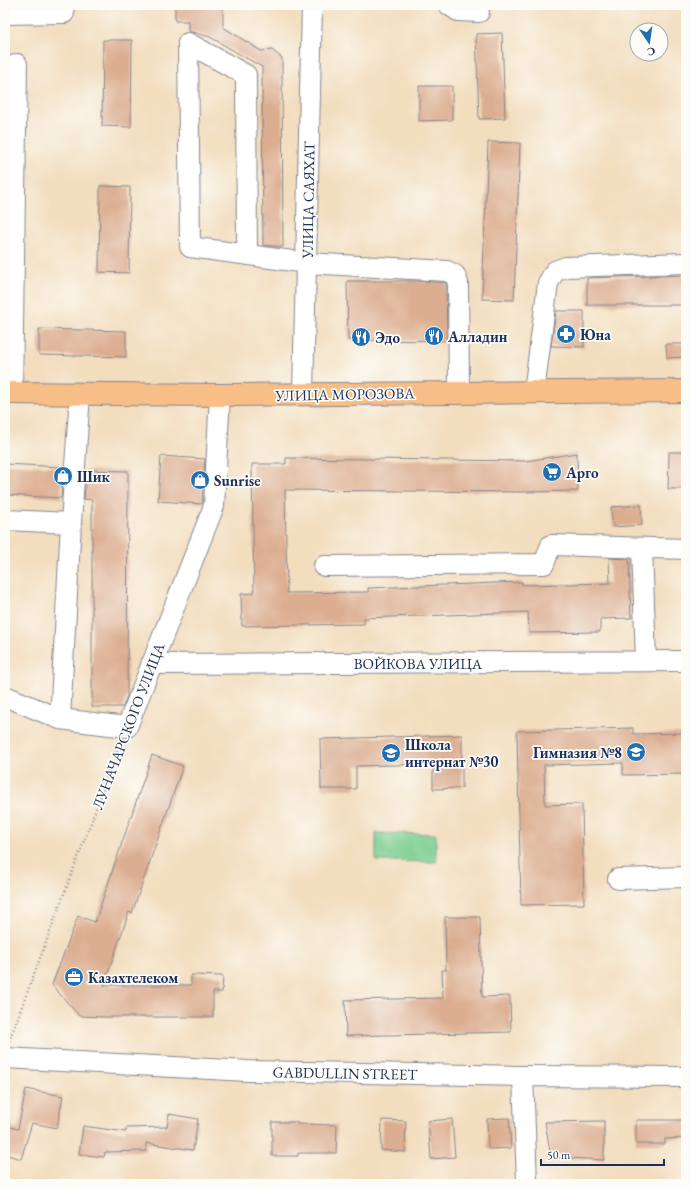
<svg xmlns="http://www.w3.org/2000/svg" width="691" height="1189" font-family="'EB Garamond',serif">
	<rect width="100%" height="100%" fill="#fdfcf7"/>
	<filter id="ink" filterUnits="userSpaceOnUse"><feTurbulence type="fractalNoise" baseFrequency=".025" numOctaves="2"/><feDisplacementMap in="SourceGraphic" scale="8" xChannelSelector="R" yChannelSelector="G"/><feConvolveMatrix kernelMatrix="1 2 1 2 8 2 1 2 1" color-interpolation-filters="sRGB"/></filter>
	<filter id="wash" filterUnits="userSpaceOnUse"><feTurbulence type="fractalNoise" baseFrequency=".012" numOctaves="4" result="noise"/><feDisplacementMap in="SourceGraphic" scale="16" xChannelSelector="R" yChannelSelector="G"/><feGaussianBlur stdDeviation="0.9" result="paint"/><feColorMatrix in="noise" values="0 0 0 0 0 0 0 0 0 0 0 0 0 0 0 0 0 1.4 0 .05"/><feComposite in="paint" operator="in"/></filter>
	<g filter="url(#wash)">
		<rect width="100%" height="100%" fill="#f2ddbe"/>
		<path fill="#7cce90" stroke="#4c7e77" d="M376,833l60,1v28l-60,-1z"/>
		<g id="blocks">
			<path fill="#dcae91" d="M175,5h48v22l38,24 11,-1 10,8 1,189 -20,-2 -1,-178 -52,-30 -22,-6v-10h-13z
				M502,33l3,85 -26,1 -3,-85z
				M103,40h29l-1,87 -29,-1z
				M419,86h33v34l-33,1z
				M488,142l32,1 -6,157 -32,-1z
				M100,186l30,1 -1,86 -30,-1z
				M686,275v30h-99v-27z
				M347,281h70l29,2 1,58 -99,-1z
				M556,311h28v36l-33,-1z
				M39,329l87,2v26l-87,-2z
				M666,344h20v13l-19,1z
				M669,452h17v37h-18z
				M577,453l1,38 -53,1 -240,-2 2,103 81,-1v-4l154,-6v3l88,-2 -1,-25 20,1 2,59 -31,1v13l-71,1 -1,-21 -164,6v6l-122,2 -1,-32 13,-1 -2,-129h34v-6l240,3z
				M161,456l44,3 -3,45 -44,-3z
				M5,464l58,3 -2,31 -56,-3z
				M86,470l42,1 -1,225 -4,11h-31v-207l-8,-1z
				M641,505l1,20 -29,2 -2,-20z
				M633,728v6l53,-1v41l-63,1v-12l-79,2 1,40 37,-1 2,100 -63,1 -4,-174z
				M462,735v53l-29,1v-25l-77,2v23h-35l-1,-50z
				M152,755l31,11 -51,147 -3,-1 -25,73h87v-10l32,1 -1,16h-9v25h-109l-25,-1 -27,-31 26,-69 17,6z
				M445,917h35l2,80 28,-1 1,36 -165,4 -1,-36 98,-2 -1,-28h4z
				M26,1089l37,7 -6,32 -25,-5 -11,36 -16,-5v-20l2,-8 11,3z
				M169,1114l29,5 -5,31 -47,-7v8l-41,1 -1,5 -25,-3 4,-28 43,6v-4l41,-1z
				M509,1118l2,30 -23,1 -1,-30z
				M452,1119l3,38 -24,2 -3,-38z
				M382,1120l24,1 -1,31 -24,-2z
				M636,1120h50v18l-21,1v5h-29z
				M604,1121v39l-53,-3 -6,-35z
				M272,1122h25v2l40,1 -1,28h-38v3h-26z"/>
		</g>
	</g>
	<g filter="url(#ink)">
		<use href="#blocks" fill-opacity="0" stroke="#86868e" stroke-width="1"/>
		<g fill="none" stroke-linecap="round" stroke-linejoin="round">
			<g stroke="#86868e" stroke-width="22">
				<path id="minor" d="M449,5l9,6 21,1
					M5,14l59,-1
					M247,254l-1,-179 -58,-32 2,204 117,16 140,8 8,4 3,8 1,110
					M534,392l14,-109 7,-12 11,-4 120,-4
					M12,393l5,-329
					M303,394l9,-389
					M5,520l66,3
					M642,548l4,113
					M324,566l220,-2 7,-19 135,4
					M151,664l535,-3
					M5,696l55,23 67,8 87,-221 6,-111
					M60,719l11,-196 9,-129
					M618,879l68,-2
					M5,1058l243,13 275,5 163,1
					M523,1076l4,108"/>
			</g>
			<g stroke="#86868e" stroke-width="24">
				<path id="major" d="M5,393l215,2 466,-4"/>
			</g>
			<path stroke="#86868e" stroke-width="2.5" stroke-dasharray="1 3" stroke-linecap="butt" d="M9,1041l111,-296"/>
			<use href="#minor" stroke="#fff" stroke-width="20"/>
			<use href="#major" stroke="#f7be87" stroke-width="22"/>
		</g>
	</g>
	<defs>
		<g id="pharmacy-disc" transform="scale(1)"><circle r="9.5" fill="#1f6fb2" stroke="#fdfcf7"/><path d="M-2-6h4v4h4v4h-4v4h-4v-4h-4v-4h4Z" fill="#fff"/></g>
		<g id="restaurant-disc" transform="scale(1)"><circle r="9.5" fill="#1f6fb2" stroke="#fdfcf7"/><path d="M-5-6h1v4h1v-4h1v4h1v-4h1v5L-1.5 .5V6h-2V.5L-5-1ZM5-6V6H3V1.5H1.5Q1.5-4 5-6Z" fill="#fff"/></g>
		<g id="supermarket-disc" transform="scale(1)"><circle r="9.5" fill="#1f6fb2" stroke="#fdfcf7"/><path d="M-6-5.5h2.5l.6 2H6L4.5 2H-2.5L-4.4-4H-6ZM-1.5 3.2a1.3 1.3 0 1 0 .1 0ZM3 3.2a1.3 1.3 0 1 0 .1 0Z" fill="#fff"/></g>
		<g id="shop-disc" transform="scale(1)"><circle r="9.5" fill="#1f6fb2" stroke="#fdfcf7"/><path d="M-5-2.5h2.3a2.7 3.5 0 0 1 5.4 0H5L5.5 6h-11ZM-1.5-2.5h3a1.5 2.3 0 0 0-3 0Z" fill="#fff"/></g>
		<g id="school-disc" transform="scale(1)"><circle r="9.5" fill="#1f6fb2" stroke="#fdfcf7"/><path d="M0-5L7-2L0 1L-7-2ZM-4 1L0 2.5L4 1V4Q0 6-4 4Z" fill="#fff"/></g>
		<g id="office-disc" transform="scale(1)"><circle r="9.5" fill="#1f6fb2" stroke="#fdfcf7"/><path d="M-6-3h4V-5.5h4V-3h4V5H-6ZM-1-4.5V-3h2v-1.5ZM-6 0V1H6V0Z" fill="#fff"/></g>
	</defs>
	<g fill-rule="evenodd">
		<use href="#pharmacy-disc" x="566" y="334"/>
		<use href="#restaurant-disc" x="434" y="336"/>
		<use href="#restaurant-disc" x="361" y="337"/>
		<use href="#supermarket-disc" x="552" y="472"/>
		<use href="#shop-disc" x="63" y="476"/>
		<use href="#shop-disc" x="200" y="480"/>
		<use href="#school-disc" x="636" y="752"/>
		<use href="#school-disc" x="391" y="753"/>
		<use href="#office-disc" x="74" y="977"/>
	</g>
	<g text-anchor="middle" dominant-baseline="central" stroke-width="3.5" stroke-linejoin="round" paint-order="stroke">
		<g font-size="15" fill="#1b2f5e" stroke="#fdfcf7">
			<text transform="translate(308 200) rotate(-89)">УЛИЦА САЯХАТ</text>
			<text transform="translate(345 394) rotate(-1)">УЛИЦА МОРОЗОВА</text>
			<text x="418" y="663">ВОЙКОВА УЛИЦА</text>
			<text transform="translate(128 726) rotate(-69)">ЛУНАЧАРСКОГО УЛИЦА</text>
			<text transform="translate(345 1073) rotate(1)">GABDULLIN STREET</text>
		</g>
		<g font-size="15" font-weight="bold" fill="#1b2f5e" stroke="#fdfcf7" text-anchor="start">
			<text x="580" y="334">Юна</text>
			<text x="448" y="336">Алладин</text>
			<text x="375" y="337">Эдо</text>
			<text x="566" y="472">Арго</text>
			<text x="77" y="476">Шик</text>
			<text x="214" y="480">Sunrise</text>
			<text x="405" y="744">Школа<tspan x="405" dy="17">интернат №30</tspan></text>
			<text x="622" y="752" text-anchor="end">Гимназия №8</text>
			<text x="88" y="977">Казахтелеком</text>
		</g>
	</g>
	<rect width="691" height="1189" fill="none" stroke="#fdfcf7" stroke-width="20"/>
	<g transform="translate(649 42) rotate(167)"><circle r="19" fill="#fdfcf7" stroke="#a3aaba"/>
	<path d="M0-3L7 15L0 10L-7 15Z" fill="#1f6fb2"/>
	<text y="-6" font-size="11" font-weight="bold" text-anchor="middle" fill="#1b2f5e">С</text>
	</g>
	<path d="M541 1159v6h123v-6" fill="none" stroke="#1b2f5e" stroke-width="2"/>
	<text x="547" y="1159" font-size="12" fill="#1b2f5e" stroke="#fdfcf7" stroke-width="3" paint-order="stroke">50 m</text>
</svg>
